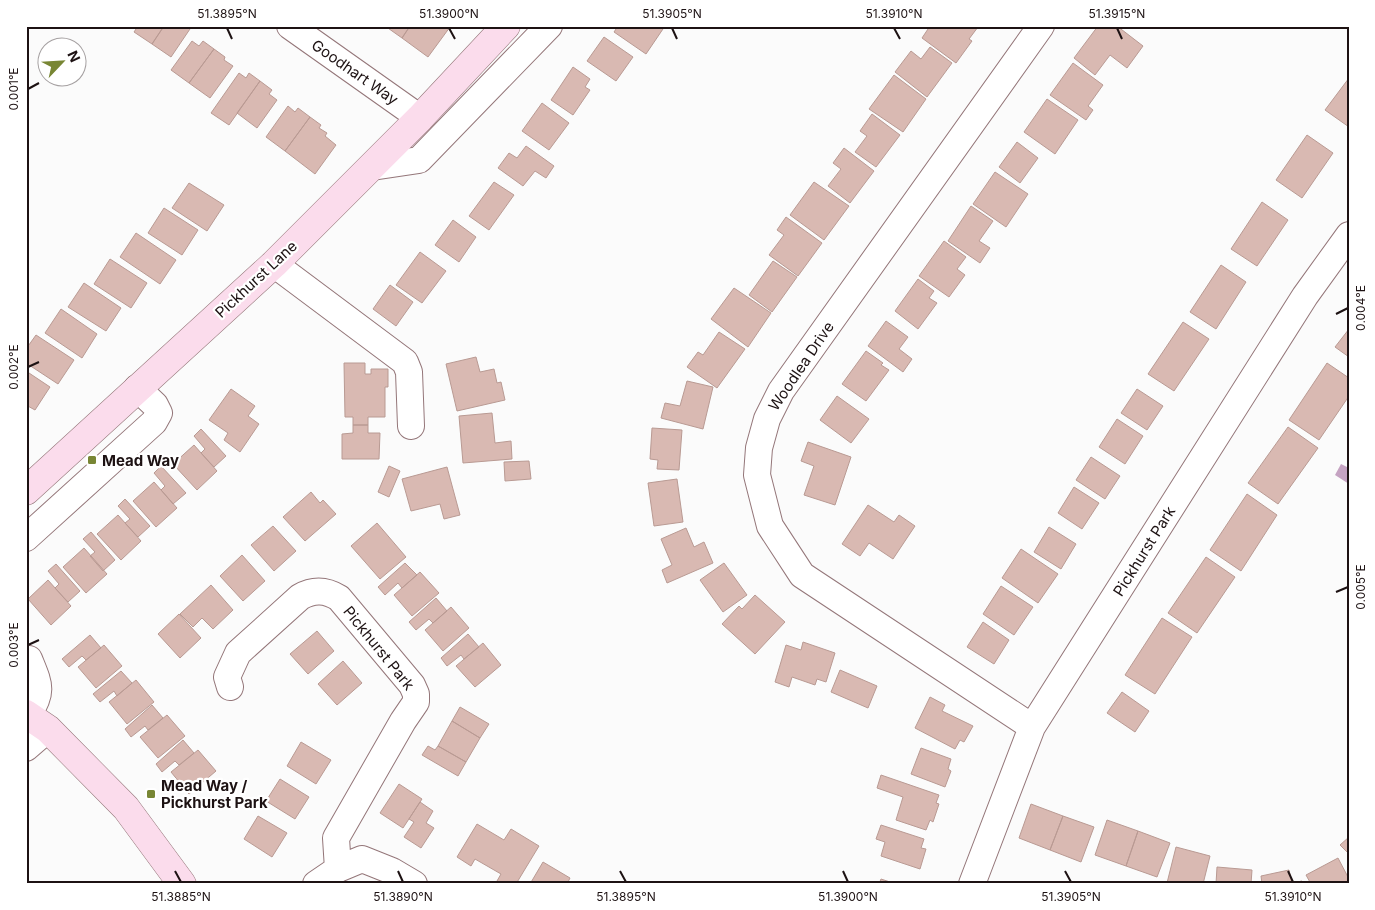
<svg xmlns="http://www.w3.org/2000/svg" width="1375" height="910" font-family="Inter,sans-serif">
	<rect width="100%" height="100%" fill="#fbfbfb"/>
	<path fill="#c5a3c2" d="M1341,464l8,4v16l-14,-9z"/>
	<path fill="#d9b9b2" stroke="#b99a93" d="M138,26h26l-12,18 -18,-12z
		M164,26h28l-21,31 -19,-13z
		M385,26h25l-8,12z
		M410,26h39l1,1 -22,30 -26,-19z
		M618,26h47l-19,28 -32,-22z
		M930,26h47l1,1 -9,12 3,2 -16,22 -34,-25z
		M1098,26h19l26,20 -16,22 -17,-13 -15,20 -21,-17z
		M604,37l29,20 -17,24 -29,-20z
		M192,41l7,5 4,-5 11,8 -25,34 -18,-13z
		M930,47l22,16 -25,34 -32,-25 16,-21 10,8z
		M214,49l11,8 -1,3 9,6 -23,32 -21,-15z
		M1073,63l30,22 -15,21 5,4 -7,10 -36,-25z
		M573,67l17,12 -5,8 5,3 -17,25 -22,-15z
		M239,73l7,5 3,-5 11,8 -31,44 -18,-12z
		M894,75l32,24 -23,33 -34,-23z
		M1349,78v49l-24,-17z
		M260,81l12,9 -3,4 8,6 -20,28 -20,-15z
		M1047,99l31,21 -23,34 -31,-22z
		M542,103l27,20 -20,27 -27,-19z
		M288,106l7,6 3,-4 12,9 -25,34 -19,-14z
		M872,114l28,21 -24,32 -21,-15 12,-16 -7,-5z
		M310,117l11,8 -2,3 8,5 -2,3 11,9 -21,29 -30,-23z
		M1307,135l26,18 -31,45 -26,-18z
		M1017,142l21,16 -18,25 -21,-16z
		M526,146l28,20 -8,12 -11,-7 -12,15 -25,-18 11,-15 8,5z
		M844,148l30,23 -24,32 -22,-17 13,-17 -8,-6z
		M995,172l33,22 -22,33 -33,-23z
		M494,182l20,13 -25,35 -20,-14z
		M814,182l35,24 -25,34 -34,-25z
		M189,183l35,22 -17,26 -35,-23z
		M1262,202l26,18 -31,46 -26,-17z
		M971,206l22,15 -14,20 11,7 -10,15 -32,-22z
		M164,208l34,22 -16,25 -34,-22z
		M786,217l36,26 -24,33 -29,-21 15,-20 -7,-5z
		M453,220l23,17 -17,25 -24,-17z
		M136,233l40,27 -16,24 -40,-27z
		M944,241l22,16 -9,12 8,6 -16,22 -30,-21z
		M420,252l26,19 -24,32 -26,-18z
		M110,259l37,24 -16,25 -37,-24z
		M773,261l24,16 -25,35 -23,-17z
		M1221,265l25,17 -30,47 -26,-17z
		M918,279l16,12 -5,7 8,5 -19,26 -23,-18z
		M84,283l37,25 -15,23 -38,-24z
		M390,285l23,17 -17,24 -23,-17z
		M734,288l37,25 -23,34 -37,-28z
		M61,309l36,25 -15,24 -37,-25z
		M886,321l22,16 -9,12 13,10 -9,13 -35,-26z
		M1183,322l26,17 -35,52 -26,-17z
		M1349,329v28l-14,-10z
		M719,332l26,17 -28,39 -30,-21 11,-15 5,3z
		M36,335l38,25 -16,24 -32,-21v-14z
		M866,351l17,12 -2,2 8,5 -23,31 -24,-17z
		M476,357l4,15 14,-3 3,14 4,-1 4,18 -48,11 -11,-47z
		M344,363h21v11h6v-5h17v18h-3v30h-17v8h-15v-8h-8z
		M1327,363l22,15v18l-30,44 -30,-20z
		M26,371l24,16 -15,23 -9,-5z
		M687,381l26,6 -10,42 -42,-11 4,-15 15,3z
		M231,389l24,17 -7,10 11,8 -19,28 -16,-12 4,-7 -19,-13z
		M1137,389l26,17 -16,24 -26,-17z
		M837,396l32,23 -18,24 -31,-23z
		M492,413l3,30 16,-2 1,18 -49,4 -4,-47z
		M1117,419l26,17 -18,28 -26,-17z
		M353,425h15v8h12l-1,26h-37v-25l11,-1z
		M1288,427l30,21 -40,56 -30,-21z
		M652,428l30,2 -3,40 -22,-1 1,-9 -8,-1z
		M201,429l25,27 -12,11 -13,-14 4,-4 -11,-13z
		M808,442l43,15 -16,48 -31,-10 10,-29 -13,-5z
		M194,445l23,26 -20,19 -24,-26z
		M1091,457l29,19 -15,23 -29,-19z
		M529,461l2,18 -26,2 -1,-19z
		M161,466l25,27 -13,11 -12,-14 4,-4 -11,-13z
		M389,466l11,5 -11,26 -11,-5z
		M447,467l13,48 -16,4 -4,-15 -29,7 -9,-32z
		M677,479l6,43 -29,4 -6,-43z
		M154,482l23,26 -21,19 -23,-26z
		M1074,487l25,16 -17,26 -24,-16z
		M311,492l9,11 3,-3 13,14 -31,27 -22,-24z
		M1247,494l30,21 -36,56 -31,-21z
		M125,499l25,27 -12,11 -13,-14 5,-4 -12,-13z
		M868,505l26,17 5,-7 16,11 -22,33 -24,-16 -9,13 -18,-12z
		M118,515l23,26 -20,19 -24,-26z
		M377,523l29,34 -26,22 -29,-33z
		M273,526l23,25 -22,20 -23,-26z
		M1049,527l27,17 -15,25 -27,-17z
		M686,528l8,19 10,-5 9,21 -46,20 -5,-13 10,-5 -11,-26z
		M91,532l24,28 -12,11 -13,-15 5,-4 -12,-13z
		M84,548l23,26 -21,19 -23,-26z
		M1021,549l37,25 -20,29 -36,-25z
		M242,555l23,26 -22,20 -23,-25z
		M1206,557l29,20 -38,56 -29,-20z
		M405,563l12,12 -15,13 -4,-5 -13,12 -7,-8z
		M724,563l23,32 -24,17 -23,-32z
		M56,564l24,27 -12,11 -13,-14 4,-4 -11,-13z
		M420,572l19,21 -27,23 -18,-21z
		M48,580l23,26 -20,19 -23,-26z
		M211,585l22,25 -20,19 -11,-11 -9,9 -13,-13z
		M1001,586l32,21 -19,28 -31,-21z
		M755,595l30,27 -30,32 -33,-30 17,-18 3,3z
		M436,598l11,13 -14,12 -4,-4 -13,11 -7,-8z
		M451,607l18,21 -26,23 -18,-21z
		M179,614l22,24 -21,20 -22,-24z
		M1162,618l30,19 -37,57 -30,-19z
		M983,622l26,18 -15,24 -27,-17z
		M317,631l17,20 -26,23 -18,-20z
		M468,634l11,13 -15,12 -3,-4 -14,11 -6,-8z
		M90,635l11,13 -15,12 -4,-4 -13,11 -7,-8z
		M803,642l32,11 -9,29 -9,-3 -2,6 -23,-8 -3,10 -14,-5 11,-37 15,5z
		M483,643l18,22 -26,22 -19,-21z
		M104,645l18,21 -26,22 -18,-21z
		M343,661l19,22 -25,22 -19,-21z
		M840,670l37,16 -9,22 -37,-16z
		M121,671l11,12 -15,13 -3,-5 -14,11 -7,-8z
		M136,680l18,22 -27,22 -18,-22z
		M1122,692l27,19 -14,21 -28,-19z
		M930,697l15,8 -3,6 31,15 -9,16 -4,-2 -5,9 -40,-21z
		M152,705l11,13 -15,12 -3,-4 -14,11 -6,-8z
		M460,707l29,17 -9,14 -28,-17z
		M167,715l18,21 -27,22 -18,-21z
		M452,721l28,17 -14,24 -28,-16z
		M183,740l11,13 -15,12 -4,-4 -13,11 -6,-8z
		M301,742l30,18 -15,24 -29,-18z
		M428,746l7,4 3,-4 28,16 -8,14 -36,-21z
		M921,748l30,11 -3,10 3,2 -6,16 -34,-13z
		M198,750l18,21 -27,23 -18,-22z
		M881,775l58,20 -3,8 3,1 -6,18 -3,-2 -4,10 -30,-10 7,-23 -26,-9z
		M280,779l29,18 -14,22 -29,-18z
		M399,784l23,15 -19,29 -23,-15z
		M420,802l13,9 -7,12 8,5 -13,20 -17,-11 10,-15 -5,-3z
		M1031,804l32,12 -13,34 -31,-12z
		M258,816l29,17 -15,24 -28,-18z
		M1063,816l31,11 -13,35 -31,-12z
		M1107,820l31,11 -12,35 -31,-11z
		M477,824l27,16 7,-11 28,17 -23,38h-14l-5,-3 4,-7 -26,-15 -4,7 -14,-9z
		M881,825l43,14 -3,9 5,1 -6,20 -39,-13 4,-14 -9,-3z
		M1138,831l32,12 -13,34 -31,-11z
		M1349,837v17l-9,-9z
		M1176,847l34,9 -7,28 -36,-1z
		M1338,858l11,21v5h-38l-5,-9z
		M543,862l27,16 -3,6h-37z
		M1217,867l35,3 -1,14h-35z
		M1289,870l3,13 10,-2v3h-40l-1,-8z
		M881,879l15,5h-17z"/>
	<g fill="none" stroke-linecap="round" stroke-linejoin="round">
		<g stroke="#947679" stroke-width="28">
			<path id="street" d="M290,26l130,92
				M372,167l47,-7 130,-134
				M274,264l131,98 4,10 2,54
				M26,538l128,-116 5,-9 -4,-8 -18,-17
				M230,687l-3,-10 11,-24 62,-56c14,-8 26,-7 39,1l73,87 4,9v8l-13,19 -67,117 2,31
				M28,715c16,-24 11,-31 1,-56
				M1032,727l-230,-152 -32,-49 -13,-51 2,-27 8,-29 14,-28 260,-365
				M26,748l22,-19
				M316,884l22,-15 24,-10 30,12 22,13
				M972,884l60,-157 273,-431 44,-61"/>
		</g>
		<g stroke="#947679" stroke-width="29">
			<path id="secondary" d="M26,491l248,-227 146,-146 86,-92
				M26,714l22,15 78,79 56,76"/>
		</g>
		<use href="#street" stroke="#fff" stroke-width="26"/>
		<use href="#secondary" stroke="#fbdcec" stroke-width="28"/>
	</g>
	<path fill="none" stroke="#1d1213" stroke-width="2" d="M227,28l5,11M449,28l6,11M672,28l5,11M894,28l6,11M1117,28l5,11M28,89l11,-6M1336,314l12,-6M28,367l11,-5M1336,592l12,-5M28,645l11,-5M175,871l6,11M398,871l5,11M620,871l6,11M843,871l5,11M1065,871l6,11M1288,871l5,11"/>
	<g fill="#788634" stroke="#fff" stroke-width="2">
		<rect x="87" y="455" width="10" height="10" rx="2.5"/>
		<rect x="146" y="789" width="10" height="10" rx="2.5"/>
	</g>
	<g text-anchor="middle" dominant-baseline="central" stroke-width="4.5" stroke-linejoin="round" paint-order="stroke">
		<g font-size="15" fill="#1d1213" stroke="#fff">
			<text transform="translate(355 72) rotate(35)">Goodhart Way</text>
			<text transform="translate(256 279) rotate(-43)">Pickhurst Lane</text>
			<text transform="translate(801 366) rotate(-56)">Woodlea Drive</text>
			<text transform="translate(1144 551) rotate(-58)">Pickhurst Park</text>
			<text transform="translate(379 648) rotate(51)">Pickhurst Park</text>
		</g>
		<g font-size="15" font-weight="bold" fill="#1d1213" stroke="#fff" text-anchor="start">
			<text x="102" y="460">Mead Way</text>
			<text x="161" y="785">Mead Way /<tspan x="161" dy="17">Pickhurst Park</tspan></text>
		</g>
	</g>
	<rect width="1375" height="910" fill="none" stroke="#ffffff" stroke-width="55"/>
	<g transform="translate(62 62) rotate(65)"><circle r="24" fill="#ffffff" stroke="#a5a0a1"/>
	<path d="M0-4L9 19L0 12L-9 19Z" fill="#788634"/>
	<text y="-8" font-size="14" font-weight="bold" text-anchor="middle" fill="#1d1213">N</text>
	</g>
	<rect x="28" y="28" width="1320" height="854" fill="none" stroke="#1d1213" stroke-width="2"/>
	<g font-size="12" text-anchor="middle" fill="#1d1213">
		<text x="227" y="18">51.3895°N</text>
		<text x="449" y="18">51.3900°N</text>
		<text x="672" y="18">51.3905°N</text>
		<text x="894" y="18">51.3910°N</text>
		<text x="1117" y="18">51.3915°N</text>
		<text transform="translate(14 89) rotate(-90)" y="4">0.001°E</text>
		<text transform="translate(1361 308) rotate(-90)" y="4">0.004°E</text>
		<text transform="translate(14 367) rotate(-90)" y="4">0.002°E</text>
		<text transform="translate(1361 587) rotate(-90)" y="4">0.005°E</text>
		<text transform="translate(14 645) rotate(-90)" y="4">0.003°E</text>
		<text x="181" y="901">51.3885°N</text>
		<text x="403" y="901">51.3890°N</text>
		<text x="626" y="901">51.3895°N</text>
		<text x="848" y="901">51.3900°N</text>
		<text x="1071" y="901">51.3905°N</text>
		<text x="1293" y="901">51.3910°N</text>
	</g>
</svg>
